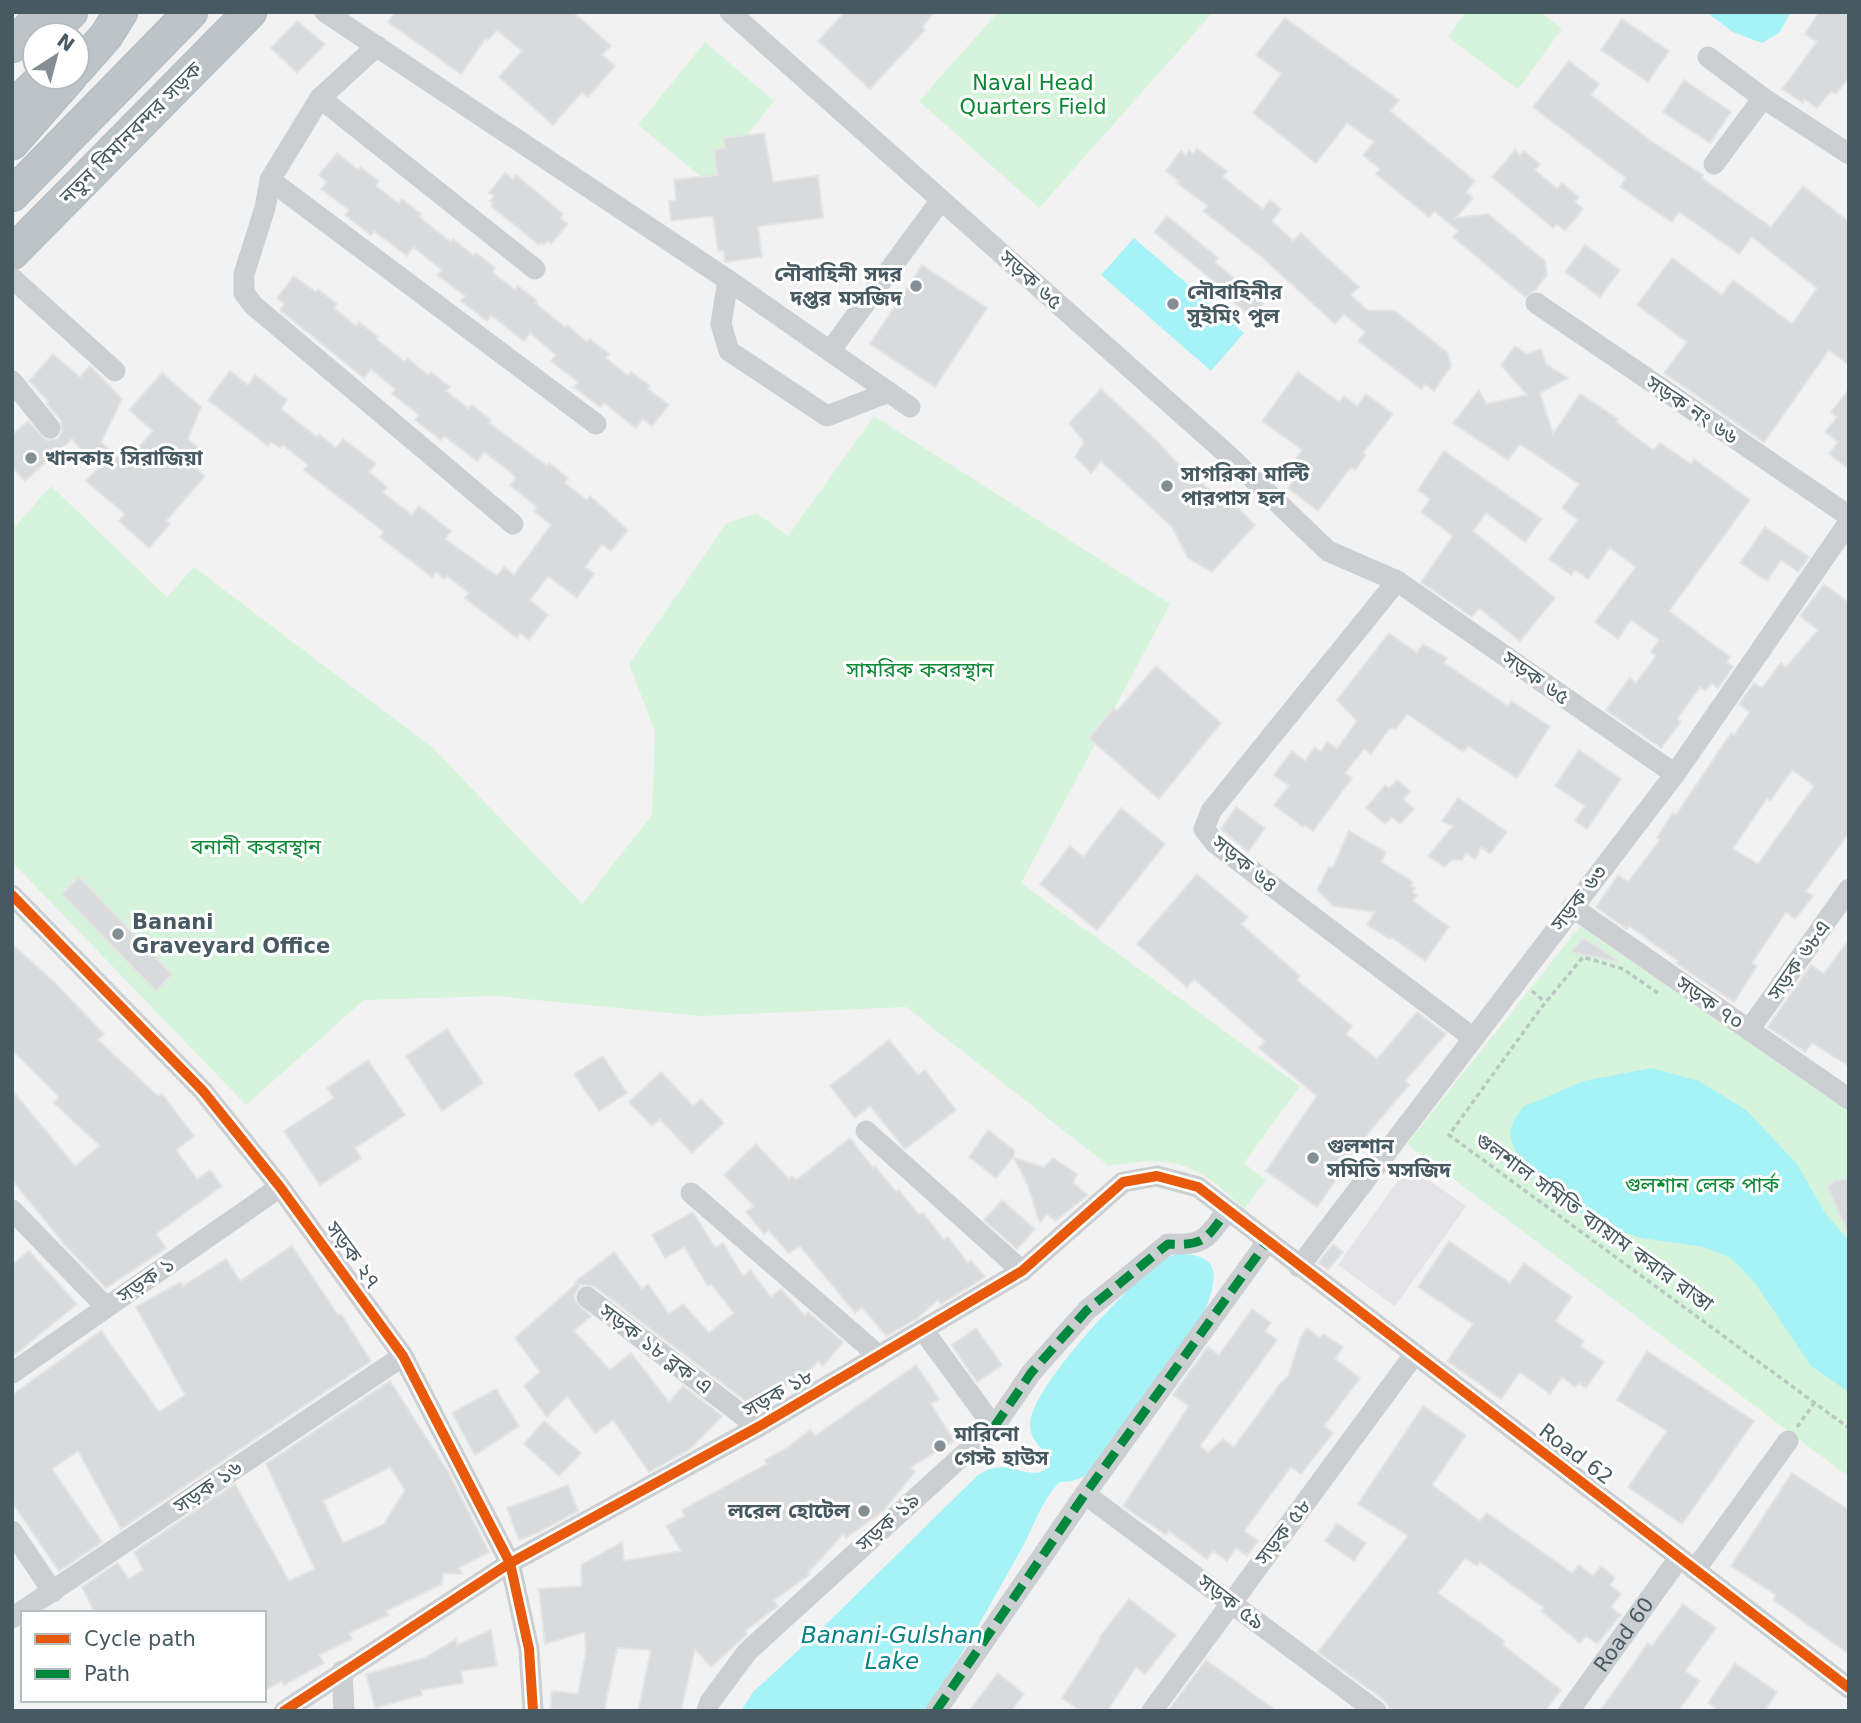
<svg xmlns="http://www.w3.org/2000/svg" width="1861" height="1723" font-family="'DejaVu Sans','Noto Sans Bengali',sans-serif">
	<rect width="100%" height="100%" fill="#f3f2f2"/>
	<path fill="#e4e3e5" d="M1408,1166l58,40 -71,100 -57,-41z"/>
	<path fill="#d5f4db" d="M998,12h215l-174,196 -120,-107z
		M1466,12h74l22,17 -44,60 -70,-52z
		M705,42l69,59 -65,82 -71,-58z
		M874,416l296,188 -149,279 279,203 -56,77 22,17 -22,29c-47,-46 -70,-55 -135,-43l-203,-159 -206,9 -204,-20 -132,4 -118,105 -234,-243v-332l39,-44 116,111 27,-30 240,182 148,155 70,-89 3,-84 -26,-67 97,-140 30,-11 32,23z
		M1580,926l269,186v365l-442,-333z"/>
	<path fill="#a5f3f6" d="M1706,12h85l-12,21 -17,10 -29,-11z
		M1134,238l110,95 -33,38 -110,-96z
		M1652,1068l47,13 47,29 51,54 28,49 24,28v151l-38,-26 -56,-83 -24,-25 -27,-11 -63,-9 -35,-12 -42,-22 -47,-51 -5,-10 -2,-11 4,-12 9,-13 61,-26z
		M1179,1254c48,0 36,30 24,62l-117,160 -14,5 -12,1c-18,17 -26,44 -38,66 -31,55 -61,111 -98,163h-183l12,-19 62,-57 163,-160c30,-20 46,6 67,-5l5,-9c-7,-14 -20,-19 -20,-37 2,-38 98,-138 129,-162 6,-5 12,-6 20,-8z"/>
	<path fill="#d9dadb" stroke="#e4e4e5" stroke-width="2" fill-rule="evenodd" d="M395,12h178l38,34 -9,9 13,11 -27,31 -6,-5 -29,33 -54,-48 23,-26 -25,-21 -9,10 -2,-2 -25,36 -73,-52z
		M845,12h90l-13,15 3,3 -55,59 -52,-48z
		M1819,12h30v66l-13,16 -5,-3 -14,17 -13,-9 -1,4 -21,-14 35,-47 -12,-8z
		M1285,18l114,82 -9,11 85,70 -9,11 7,6 -17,20 32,-4 57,47 2,14 -12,15 -10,7 -72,-60 5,-6 -24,-20 -5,6 -53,-43 4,-5 -17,-14 11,-13 -27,-19 -31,40 -63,-50 28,-39 -25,-19z
		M1622,19l47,32 -21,31 -47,-32z
		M297,21l28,23 -28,29 -26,-25z
		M1569,61l30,23 -8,11 60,46 52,34 -1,3 69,49 32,-41 46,36v143l-20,-15 -65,92 -100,-69 23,-31 -50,-37 35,-47 50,37 11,-15 59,44 25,-36 -65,-51 -13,17 -60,-42 -7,10 -52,-35 6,-9 -93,-71z
		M1684,80l47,32 -21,31 -47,-31z
		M764,133l9,49 45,-6 5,42 -65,8 4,31 -37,5 -1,-11h-6l-5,-35 -42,5 -2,-20 7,-1 -2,-20 43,-5 -3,-25 11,-2 -2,-10z
		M1197,149l30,22 -4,6 40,32 7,-9 11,9 -9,12 21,20 8,-8 22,21 36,33 -8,8 16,15 28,1 53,42 3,13 -17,25 -9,-7 -4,5 -63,-48 7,-9 -21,-18 -9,10 -73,-67 -59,-46 5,-5 -31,-23 2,-2 -13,-10 15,-20 5,4 3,-5 4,4z
		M1515,150l5,5 4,-4 16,13 -5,6 22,19 5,-6 17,14 -4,5 8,7 -18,22 -8,-7 -4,4 -61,-51z
		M337,153l21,17 2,-3 19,14 -3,5 23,18 3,-5 19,15 -2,3 32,25 2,-3 21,17 2,-3 19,15 -3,4 23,18 3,-4 19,15 -2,2 30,24 2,-2 20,17 3,-3 19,15 -3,4 22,18 3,-4 19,14 -2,3 21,16 -17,21 -9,-7 -7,9 -32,-25 -4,4 -26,-20 4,-5 -27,-21 5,-6 -26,-22 -6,8 -33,-26 -4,6 -26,-20 4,-5 -28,-21 5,-5 -29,-23 -6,9 -33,-25 -3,4 -26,-20 4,-5 -28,-21 6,-7 -8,-7z
		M505,173l8,6 3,-4 47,39 -3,4 8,6 -17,20 -3,-3 -4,4 -3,-3 -2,3 -48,-39 2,-3 -3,-2 4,-5 -5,-3z
		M1167,216l51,42 -3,4 48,42 -12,13 -43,-37 2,-2 -56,-46z
		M1585,245l35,25 -20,27 -35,-25z
		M922,265l65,43 -52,79 -65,-43z
		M294,276l22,16 2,-3 19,15 -3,4 22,18 3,-4 19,15 -2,2 29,23 2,-4 21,17 3,-3 19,15 -4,4 23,18 3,-4 19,15 -2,3 58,43 2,-3 19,15 -3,5 22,17 3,-4 38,34 -17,21 -9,-7 -17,23 9,7 -17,24 -29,-22 -18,24 18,15 -19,25 -9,-7 -3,5 -52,-40 4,-5 -22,-17 -3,3 -8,-7 -4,5 -52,-40 4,-5 -80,-62 4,-5 -25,-20 -3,3 -9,-6 -3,4 -60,-46 22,-29 18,14 7,-10 32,25 -6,9 36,28 2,-3 17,14 7,-9 33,25 -7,8 18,15 -4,6 29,22 7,-9 32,25 -6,8 52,37 7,-9 10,8 37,-50 -17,-14 3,-4 -27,-22 6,-7 -7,-7 -25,-19 -7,9 -33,-25 -3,4 -26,-20 4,-5 -27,-21 3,-5 -24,-20 -7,9 -84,-68 5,-6 -8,-6z
		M1515,346l12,8 14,-5 5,15 22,14 -28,15 13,41 27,-40 38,25 -2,3 37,28 7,-7 31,21 3,-5 56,41 -81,111 61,46 -3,5 6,5 -15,21 -6,-5 -7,8 -5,-4 -23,32 4,3 -20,26 -55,-38 24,-32 6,5 20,-27 -5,-4 8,-12 -28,-20 -13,19 -23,-17 41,-55 -26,-19 -22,31 -13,-9 -4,5 -22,-16 29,-39 -16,-12 17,-24 -59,-40 -12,16 -55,-37 26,-33 7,14 41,-9 -26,-30z
		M53,354l27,23 10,-11 32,33 -21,43 24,21 28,-32 -24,-21 33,-37 39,34 -13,32 15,13 -11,13 13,11 -39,45 4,3 -21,24 -30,-27 6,-7 -39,-33 12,-13 -26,-29 -47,42 -13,-14v-32l16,-14 18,19 12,-1 4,-7 -1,-12 -14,-16 2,-2 -20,-21z
		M1298,372l41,30 5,-6 13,10 9,-12 27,20 -30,39 3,2 -11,15 -4,-3 -33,44 -30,-23 12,-16 -9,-7 11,-15 -40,-29z
		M1101,389l59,55 15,17 46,38h8l26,26 -43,47 -24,-14 -16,-31 -71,-66 -10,12 -16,-16 9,-15 -15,-19z
		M1849,389v80l-20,-15 9,-12 -13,-10 12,-15 -6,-5z
		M1444,451l98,68 -17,23 -39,-29 -13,18 82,67 -35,43 -41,-33 -7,9 -51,-35 32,-46 -32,-24 9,-13 -12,-9z
		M1765,527l44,30 -11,15 -17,-12 -14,21 -27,-18z
		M1824,584l25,19v230l-43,58 7,5 -18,23 -9,-7 -34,51 5,3 -23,36 -58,-39 2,-2 -49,-35 -2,3 -31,-22 22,-32 10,7 32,-42 -3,-2 16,-25 3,2 55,-82 3,2 16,-23 -11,-8 15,-21 8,5 19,-25 5,4 32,-37 -18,-14zM1792,770l22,16 -56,78 -25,-15 34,-51 3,3z
		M1389,633l28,20 6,-9 24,14 -3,5 64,43 3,-5 39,25 -33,52 -49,-32 -5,6 -56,-38 -11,15 -6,-1 -19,26 -7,-5 -19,24 7,5 -39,53 -8,-6 -2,2 -29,-22 15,-19 -15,-11 18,-24 13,10 10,-14 6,5 6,-10 10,7 20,-28 -20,-21z
		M1156,666l65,57 -62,76 -70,-61 25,-30 3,3z
		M1579,750l42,29 -34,50 -12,-8 10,-15 -30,-20z
		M1397,780l13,11 -7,8 11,10 -14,15 -8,-7 -7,7 -19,-16 19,-23 4,3z
		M1458,798l49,34 -17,22 -9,-7 -6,12 -9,-6 -4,7h-10l-8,7 -16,-11 25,-30 -11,-5z
		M1236,807l29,21 -17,24 -27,-23z
		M1121,808l44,36 -68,86 -57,-46 30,-38 13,11z
		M1349,831l37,21 -5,10 32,20 -2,4 4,2 -3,4 5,3 -4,6 36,26 -24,34 -34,-24 -1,2 -23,-14 8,-13 -42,-6 -16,-16 12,-23h4z
		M1197,874l51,43 -7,7 59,52 -3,4 55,46 -6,8 31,25 40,-47 29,22 -41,47 4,4 -39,46 -53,76 -51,-36 51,-75 -58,-48 6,-7 -71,-62 -7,8 -50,-43z
		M79,877l93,97 -16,17 -94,-97z
		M1583,938l36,23v1l-48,-10z
		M1849,939v127l-37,-23 -7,9 -37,-25 43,-62 13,9z
		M12,944l41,37 51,53 -6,6 60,56 4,-2 32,42 -18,14 21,29 13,-9 12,16 -66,48 10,14 -60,40 -41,-43 -53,-65v-90l63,76 25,-20 -46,-43 5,-6 -47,-47z
		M447,1029l36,54 -41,28 -36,-55z
		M889,1040l29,35 7,-5 31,40 -51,39 -35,-43 -15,12 -25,-32z
		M603,1056l24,37 -28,18 -25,-37z
		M368,1060l37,55 -50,33 6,10 -41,27 -36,-54 50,-33 -7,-10z
		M661,1072l32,34 8,-7 23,24 -32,30 -32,-34 -8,7 -23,-24z
		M988,1130l26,20v6l-18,22 -27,-21z
		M850,1138l23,30 2,-2 21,26 3,-2 20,25 4,-2 21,27 4,-3 20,26 3,-3 14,17 -44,27 -3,-4 -22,19 -30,17 -24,-29 -7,6 -55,-67 -11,7 -21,-23 -4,4 -18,-22 8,-6 -30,-31 32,-31 33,35 3,-3 4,4z
		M1014,1158l30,9 9,-9 24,16 -4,9 15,12 -33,26 -8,-7 -7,9 -13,-40z
		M1849,1179v56l-22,-49 9,-6z
		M1002,1200l33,29 -18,20 -33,-29z
		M693,1212l22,36 8,-5 20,33 7,-6 21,27 10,-8 24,27 3,-4 35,30 -20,24 -5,-5 -24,27 -6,-6 -16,22 -13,7 -164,-124 -17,-3 2,2 -6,9 1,6 16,15 -17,15 36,39 21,-17 38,49 14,-16 39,30 -32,33 -41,23 -36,-52 -18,13 -28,-37 -20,21 -23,-31 16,-14 -25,-34 62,-55 -2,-1 39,-30 28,37 6,-5 21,30 14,-10 26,29 25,-20 -23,-29 -3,2 -24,-39 -19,11 -13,-23z
		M1449,1241l61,42 14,-20 48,34 -17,24 29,20 -4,5 24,16 -18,26 -7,-5 -4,4 -13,-10 -12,17 -30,-22 -19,27 -54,-38 26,-37 -55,-37z
		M1333,1244l10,8 -15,18 -10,-7z
		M292,1246l46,69 3,-1 30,47 -250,168 -43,-78 -26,18 50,73 -43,29 -47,-69v-107l89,-64 58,81 26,-17 -49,-88 45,-25 2,4 43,-27 14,22z
		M29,1251l48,53 -65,53v-92z
		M1252,1309l19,14 -6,8 12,9 -77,106 8,7 15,-14 11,8 46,-63 9,-9 11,-36 7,-11 13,10 3,-4 20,13 -8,12 25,19 -36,48 9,7 -32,41 -10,-7 -47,64 14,10 -11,15 -11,-8 -9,13 -14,-10 -6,8 -38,-28 -3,4 -43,-29 66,-100 -16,-11 35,-48 11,8z
		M976,1328l26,37 -25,17 -25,-37z
		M1647,1351l107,70 -72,103 -54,-37 39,-56 -50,-31z
		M916,1365l23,34 -8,5 23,37 -43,26 4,5 -32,39 -37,27 -3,-4 -35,39 1,2 -35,25 4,6 -33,25 2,3 -36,33 -16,-18 -14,62h-43l13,-61 -34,-2 -13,63h-54l2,-20 26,3 8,-42 -1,-20 -40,12 -6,-55 43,-3 -1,-21 41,-23 2,19 57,-10 -15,-25 19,-10 -3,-6 85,-46 -2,-4 22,-12 23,-18 5,6z
		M390,1381l57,89 42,82 -30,16 3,6 -19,-1 -1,11 -56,27 2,4 -39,18 3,6 -33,16 5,8 -40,22 -2,-4 -18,10v-78h-169l-13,-26 35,-24 12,16 14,-9 -9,-18 101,-68 54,97 26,-12 -49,-105zM390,1467l15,23 -21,34 -41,19 -20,-42z
		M496,1389l23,37 -44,29 -23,-42z
		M1423,1406l43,29 -34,50 48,36 7,-8 85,60 7,-8 14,11 8,-10 14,12 -5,7 11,9 -10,13 10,8 -24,29 -11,-8 -6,7 -39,-32 3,-3 -64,-46 -3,4 -12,-8 -27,35 67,48 -2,4 58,45 -16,21h-153l-8,-11 -66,-48 90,-116 -50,-32z
		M544,1421l37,32 -22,23 -35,-32z
		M1792,1473l57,37v144l-76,-54 3,-5 -45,-29z
		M568,1485l10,26 -41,22 -18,7 -12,-32z
		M1337,1523l29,20 -12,18 -29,-20z
		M1129,1599l47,36 -31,39 -9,-7 -29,44h-26l-19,-13 38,-58 -1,-2z
		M1683,1604l33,24 -31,43 15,10 -22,30h-78l48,-68 4,3z
		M491,1630l6,36 -36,5 2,12 -42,7 1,5 -47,13 -9,-34 58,-16 32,-19 1,6z
		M1206,1660l35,25 35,26h-108z
		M1735,1663l42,29 -13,19h-44l-12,-8z
		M998,1673l26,21 -13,17h-42z"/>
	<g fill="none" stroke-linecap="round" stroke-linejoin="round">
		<g stroke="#b6bec3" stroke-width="35">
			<path id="highway" d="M48,35l23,-23
				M12,46l33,-34
				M77,69l29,-33 15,-24
				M12,108l32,-31
				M12,143l58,-66
				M12,195l179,-183
				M12,253l238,-241"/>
		</g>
		<path stroke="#b9c8c1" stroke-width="3.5" stroke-dasharray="5 3.5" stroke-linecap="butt" d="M1532,991l13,11
			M1658,993l-35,-24 -40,-12 -42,51 -92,127 400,293
			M1797,1427l18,-25"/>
		<g stroke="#cbcfd2" stroke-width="21">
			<path d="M325,12l403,268 182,127"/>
			<path d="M730,12l498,443 100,96 69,30 278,193"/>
			<path d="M377,46l-57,52 -50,82 -5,28 -21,66v19l9,12 260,219"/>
			<path d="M1708,57l55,41 86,56"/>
			<path d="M320,98l215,171"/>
			<path d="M1714,164l49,-66"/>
			<path d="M270,180l326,244"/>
			<path d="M12,278l103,93"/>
			<path d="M728,280l-7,44 8,27 98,65 62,-24"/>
			<path d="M1536,303l313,213"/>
			<path d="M830,351l111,-151"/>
			<path d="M12,381l38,47"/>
			<path d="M1397,581l-186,230 -7,18 11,14 257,194"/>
			<path d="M12,895l191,196 77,96 123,169 107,207 19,86 4,62"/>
			<path d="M1572,907l277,192"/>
			<path d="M1749,1030l100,-141"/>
			<path d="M866,1131l156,140"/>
			<path d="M691,1193l188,163"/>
			<path d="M12,1210l94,97"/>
			<path d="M1299,1267l376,-493 174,-252"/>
			<path d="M587,1297l171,130"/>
			<path d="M12,1373l268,-186"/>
			<path d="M994,1427l37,-54 56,-63 81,-66c37,2 38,-5 59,-33"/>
			<path d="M1085,1494l291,217"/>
			<path d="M12,1531l41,61"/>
			<path d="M1695,1570l93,-129"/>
			<path d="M12,1618l391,-262"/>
			<path d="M342,1671l2,40"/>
			<path d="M284,1711l226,-148 248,-136 264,-156 101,-89 34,-6 41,11 651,501"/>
			<path d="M707,1711l3,-9 37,-50 247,-225 -71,-97"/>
			<path d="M936,1711l149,-217 182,-252"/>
			<path d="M1152,1711l262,-356"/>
			<path id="s1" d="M1569,1711l110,-153"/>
		</g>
		<use href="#highway" stroke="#bdc4c8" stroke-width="32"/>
		<path stroke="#00873e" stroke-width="9" stroke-dasharray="18 9" stroke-linecap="butt" d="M994,1427l37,-54 56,-63 81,-66c37,2 38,-5 59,-33
			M936,1711l149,-217 182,-252"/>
		<g stroke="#fff" stroke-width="15">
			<path id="cycleway" d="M12,895l191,196 77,96 123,169 107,207 19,86 4,62
				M284,1711l226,-148 248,-136 264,-156 101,-89 34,-6 41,11 651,501"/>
		</g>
		<use href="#cycleway" stroke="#e8590c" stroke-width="10"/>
	</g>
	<g fill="#838f94" stroke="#fff" stroke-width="2.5">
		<circle cx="916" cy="286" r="7"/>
		<circle cx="1173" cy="304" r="7"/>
		<circle cx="31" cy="458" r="7"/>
		<circle cx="1167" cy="486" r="7"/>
		<circle cx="118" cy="934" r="7"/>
		<circle cx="1313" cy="1158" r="7"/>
		<circle cx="940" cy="1446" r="7"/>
		<circle cx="864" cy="1511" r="7"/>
	</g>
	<g text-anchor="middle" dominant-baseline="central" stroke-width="6" stroke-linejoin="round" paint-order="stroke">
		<g font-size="21" fill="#0c8834" stroke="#fff">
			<text x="1033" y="83">Naval Head<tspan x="1033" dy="24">Quarters Field</tspan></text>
			<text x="920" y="670">সামরিক কবরস্থান</text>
			<text x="256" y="847">বনানী কবরস্থান</text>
			<text x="1702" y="1185">গুলশান লেক পার্ক</text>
		</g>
		<g font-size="21" fill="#475a62" stroke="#fff">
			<text transform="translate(131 133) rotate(-45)">নতুন বিমানবন্দর সড়ক</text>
			<text transform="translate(1031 280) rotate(42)">সড়ক ৬৫</text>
			<text transform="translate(1692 410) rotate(34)">সড়ক নং ৬৬</text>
			<text transform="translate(1536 678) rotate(35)">সড়ক ৬৫</text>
			<text transform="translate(1245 864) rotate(39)">সড়ক ৬৪</text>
			<text transform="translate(1579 898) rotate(-52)">সড়ক ৬৩</text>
			<text transform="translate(1799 960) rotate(-55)">সড়ক ৬৮এ</text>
			<text transform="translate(1710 1003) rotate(35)">সড়ক ৭০</text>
			<text transform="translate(1594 1222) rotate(36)">গুলশাল সমিতি ব্যায়াম করার রাস্তা</text>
			<text transform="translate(353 1255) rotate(54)">সড়ক ২৭</text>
			<text transform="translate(146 1280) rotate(-35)">সড়ক ১</text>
			<text transform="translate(656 1349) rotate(37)">সড়ক ১৮ ব্লক এ</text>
			<text transform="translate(778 1393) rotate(-30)">সড়ক ১৮</text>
			<text transform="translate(1576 1454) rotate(37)">Road 62</text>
			<text transform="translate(208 1487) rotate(-34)">সড়ক ১৬</text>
			<text transform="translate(888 1522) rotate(-42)">সড়ক ১৯</text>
			<text transform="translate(1283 1532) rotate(-53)">সড়ক ৫৮</text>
			<text transform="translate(1231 1602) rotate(37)">সড়ক ৫৯</text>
			<text stroke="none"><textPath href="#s1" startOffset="94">Road 60</textPath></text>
		</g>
		<g font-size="21" font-weight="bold" fill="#475a62" stroke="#fff" text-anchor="start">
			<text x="902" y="274" text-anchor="end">নৌবাহিনী সদর<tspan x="902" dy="24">দপ্তর মসজিদ</tspan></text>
			<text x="1187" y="292">নৌবাহিনীর<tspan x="1187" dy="24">সুইমিং পুল</tspan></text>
			<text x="45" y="458">খানকাহ সিরাজিয়া</text>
			<text x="1181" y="474">সাগরিকা মাল্টি<tspan x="1181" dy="24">পারপাস হল</tspan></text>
			<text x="132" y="922">Banani<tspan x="132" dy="24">Graveyard Office</tspan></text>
			<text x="1327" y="1146">গুলশান<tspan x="1327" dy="24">সমিতি মসজিদ</tspan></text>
			<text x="954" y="1434">মারিনো<tspan x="954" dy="24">গেস্ট হাউস</tspan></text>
			<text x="850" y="1511" text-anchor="end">লরেল হোটেল</text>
		</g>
		<g font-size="23" font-style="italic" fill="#058488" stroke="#fff">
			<text x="892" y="1635">Banani-Gulshan<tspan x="892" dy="26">Lake</tspan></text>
		</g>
	</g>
	<rect width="1861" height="1723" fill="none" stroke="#475a62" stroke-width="28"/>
	<rect x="21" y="1611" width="245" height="91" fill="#ffffff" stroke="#b5bdc0" stroke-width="2"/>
	<rect x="35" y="1634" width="35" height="10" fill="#e8590c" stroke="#b5bdc0" stroke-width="2"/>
	<text x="84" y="1646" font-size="21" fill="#475a62">Cycle path</text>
	<rect x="35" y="1669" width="35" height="10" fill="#00873e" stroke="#b5bdc0" stroke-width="2"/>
	<text x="84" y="1681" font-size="21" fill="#475a62">Path</text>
	<g transform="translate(56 56) rotate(36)"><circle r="33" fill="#ffffff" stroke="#b5bdc0" stroke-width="2"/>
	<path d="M0-5L12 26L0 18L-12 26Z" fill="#838f94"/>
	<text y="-10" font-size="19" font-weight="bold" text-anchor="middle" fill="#475a62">N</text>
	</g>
</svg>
